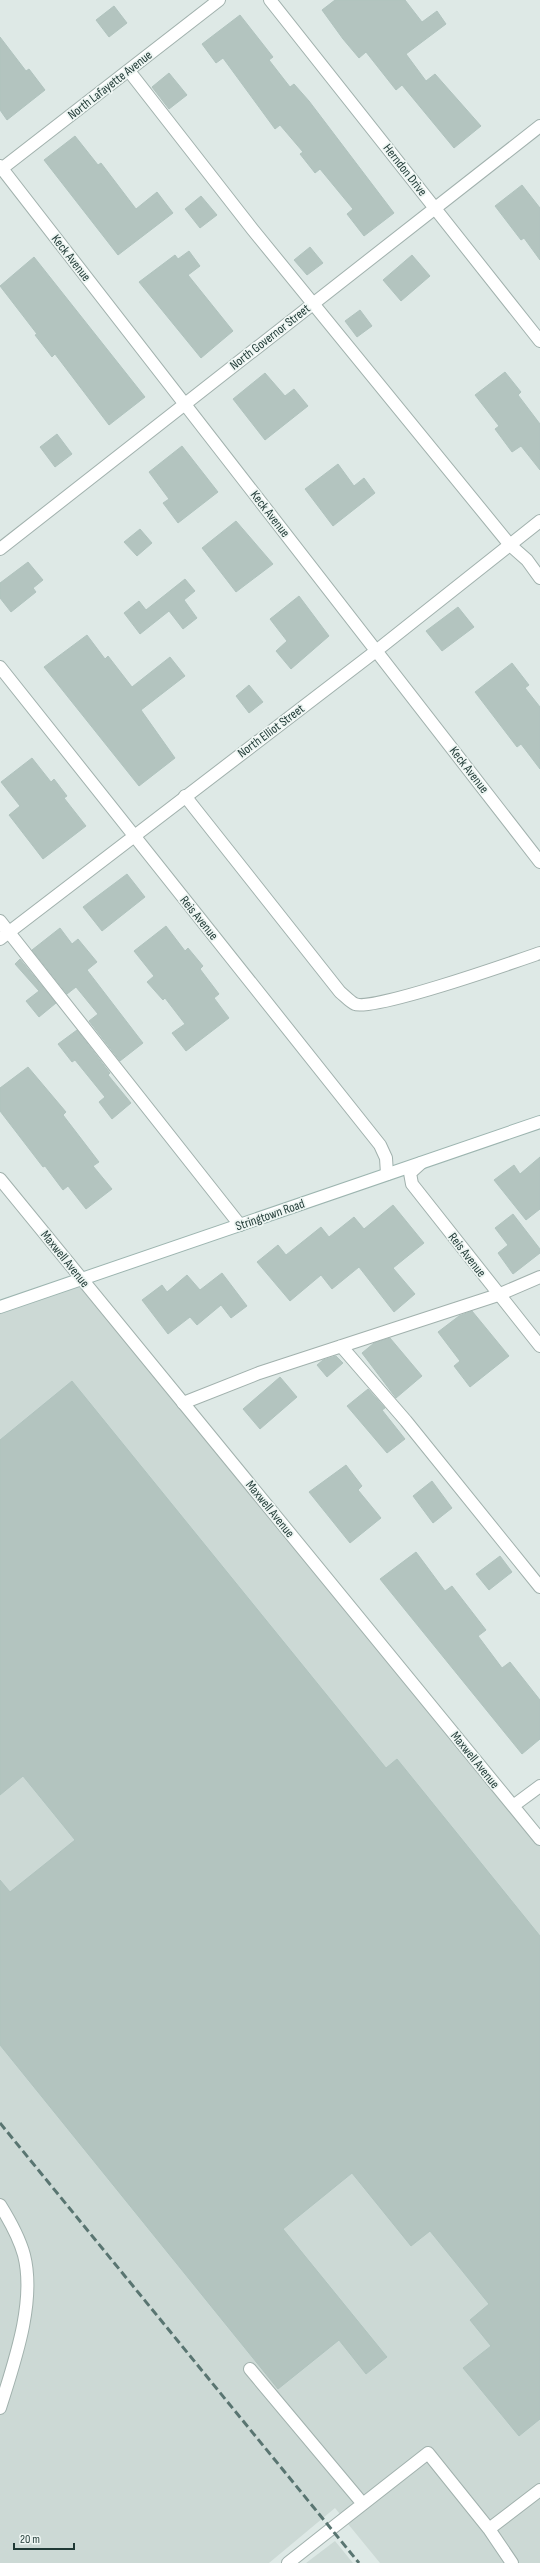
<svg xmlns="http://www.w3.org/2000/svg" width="540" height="2563" font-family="'Sofia Sans Condensed',sans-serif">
	<rect width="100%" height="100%" fill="#dee9e6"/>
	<path fill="#ccd9d5" d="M82,1279l458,562v722h-160l-45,-55 -66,55h-269v-1256z
		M335,2541l18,22h-47z"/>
	<path fill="#b3c4bf" stroke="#b0c3be" d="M335,0h70l17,22 15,-11 9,13 -40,30 20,27 9,-7 46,52 -27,22 -52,-63 -6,5 -30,-38 -7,6 -16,-19 -21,-29z
		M114,6l13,17 -18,14 -13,-17z
		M240,15l33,42 -4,3 21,27 4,-3 15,17 85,112 -30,23 -17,-22 6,-5 -33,-40 -5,4 -15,-19 3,-2 -23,-27 -5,4 -52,-71 -7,5 -14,-19z
		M0,37l26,34 3,-2 16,21 -38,30 -7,-10z
		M169,73l18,22 -18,14 -17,-22z
		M75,136l23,29 3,-2 35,46 21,-17 16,21 -55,42 -74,-95z
		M522,185l18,23v52l-16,-22 -3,2 -26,-34z
		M201,196l16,19 -17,13 -15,-19z
		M310,247l13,16 -16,12 -13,-15z
		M189,251l11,15 -12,9 45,56 -32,27 -62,-76 36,-27 3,4z
		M412,255l18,21 -29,25 -18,-21z
		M34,257l111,140 -36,28 -54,-71 -3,3 -17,-22 2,-1 -37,-48z
		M360,310l12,16 -15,11 -12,-16z
		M505,372l16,20 -3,3 22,29v46l-19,-24 -9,6 -17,-23 4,-3 -24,-31z
		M265,373l20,23 9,-7 14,17 -43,34 -32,-41z
		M57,434l15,20 -17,13 -15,-20z
		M182,446l36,46 -40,31 -15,-20 6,-4 -20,-27z
		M338,464l16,22 10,-8 11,15 -42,33 -28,-37z
		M236,521l37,43 -37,28 -34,-44z
		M140,529l12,14 -15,13 -13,-14z
		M28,562l15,18 -10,8 3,4 -25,20 -11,-14v-15z
		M185,579l10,12 -11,9 13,18 -14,11 -14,-18 -29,23 -16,-21 15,-12 7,9z
		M299,596l30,40 -38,33 -15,-18 11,-10 -17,-22z
		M458,607l16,20 -32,24 -16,-20z
		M87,635l18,24 3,-3 24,31 38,-30 15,19 -44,34 34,48 -36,28 -95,-119z
		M512,663l17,22 -4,3 15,19v62l-19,-25 -4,3 -42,-55z
		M249,685l14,17 -14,11 -13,-17z
		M32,758l19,24 3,-3 13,17 -3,2 22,28 -43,33 -34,-44 11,-9 -19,-24z
		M127,874l18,23 -43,34 -19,-24z
		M166,926l19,25 3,-3 15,18 -3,3 19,25 -5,4 15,20 -43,33 -14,-18 13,-9 -20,-26 -2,2 -16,-18 7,-6 -20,-25z
		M60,928l12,16 6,-5 19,23 -10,8 56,73 -23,18 -31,-40 9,-7 -22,-27 -9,7 -35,-44z
		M20,959l36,44 -17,14 -13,-16 13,-10 -24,-27z
		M77,1030l33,43 -2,2 23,28 -19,16 -13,-17 6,-5 -30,-37 -3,2 -14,-18z
		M28,1067l38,45 -3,3 36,47 -6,4 19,23 -26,20 -18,-23 -5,4 -18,-24 -2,1 -43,-56v-23z
		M540,1157v52l-14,11 -32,-40 20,-15 6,9z
		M393,1205l31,38 -31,25 22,26 -21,18 -35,-45 -27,22 -11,-14 -31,26 -33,-39 21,-17 8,10 35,-28 8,10 25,-20 10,12z
		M513,1214l27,35v4l-27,21 -15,-21 10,-8 -13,-17z
		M222,1273l25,33 -16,12 -10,-13 -24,20 -7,-8 -22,17 -26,-34 20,-15 5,7 20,-17 13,15z
		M472,1311l37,45 -39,31 -16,-21 6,-5 -22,-29 21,-16z
		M390,1338l32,38 -26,22 -34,-45 12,-10z
		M336,1356l7,7 -16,14 -10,-12 6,-5z
		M280,1377l17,20 -37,32 -17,-20z
		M72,1381l314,387 11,-9 143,177v483l-21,17 -56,-68 28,-22 -21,-26 19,-16 -59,-73 -19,15 -59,-73 -69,56 104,128 -21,17 -27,-34 -61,49 -278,-344v-165l10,12 65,-52 -52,-64 -23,19v-355z
		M368,1389l17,19 -3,2 23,29 -18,14 -40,-47z
		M346,1465l16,21 -4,4 23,28 -31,25 -41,-51z
		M432,1481l20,27 -19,15 -20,-27z
		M416,1552l29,39 7,-5 34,44 -8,6 24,32 8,-6 30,38v39l-18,15 -142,-175z
		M500,1556l12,16 -23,18 -13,-16z"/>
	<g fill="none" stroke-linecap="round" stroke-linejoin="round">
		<g stroke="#a1b1ad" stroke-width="14">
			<path id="lane" d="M129,71l124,159 257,315 17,15 13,18
				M185,796l155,196c5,4 10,10 15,12 17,8 159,-42 185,-51
				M0,921l240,304
				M341,1346l65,75 134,166
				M183,1403l76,-30 239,-78 42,-18
				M0,2205c10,16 19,32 24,50 12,47 -10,108 -24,153
				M250,2369l113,135
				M331,2529l97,-76 61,76
				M512,2563l-23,-34 51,-39"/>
		</g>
		<g stroke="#a1b1ad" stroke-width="14">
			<path id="street" d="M270,0l270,341
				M0,166l540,696
				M0,170l219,-170
				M0,549l540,-423
				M0,667l380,478 6,13 1,16
				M0,939l376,-288 164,-130
				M421,1163l-11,10 2,11 128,162
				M0,1179l540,660
				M513,1806l27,-20
				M288,2563l43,-34"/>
		</g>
		<g stroke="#9db5b0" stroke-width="14">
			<path id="secondary" d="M0,1307l540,-185"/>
		</g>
		<use href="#lane" stroke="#fff" stroke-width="12"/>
		<use href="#street" stroke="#fff" stroke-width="12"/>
		<use href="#secondary" stroke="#fff" stroke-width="12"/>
		<path stroke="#597571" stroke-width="3" stroke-dasharray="8 4" stroke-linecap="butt" d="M0,2123l359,440"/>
	</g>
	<g text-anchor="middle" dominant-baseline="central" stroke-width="3.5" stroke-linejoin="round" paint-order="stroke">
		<g font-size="13" fill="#1f3935" stroke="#eef6f3">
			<text transform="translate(110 85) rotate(-38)">North Lafayette Avenue</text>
			<text transform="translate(405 170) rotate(52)">Herndon Drive</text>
			<text transform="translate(71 258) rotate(52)">Keck Avenue</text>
			<text transform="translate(270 337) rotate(-38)">North Governor Street</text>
			<text transform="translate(270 514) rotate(52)">Keck Avenue</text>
			<text transform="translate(271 731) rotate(-37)">North Elliot Street</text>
			<text transform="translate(469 770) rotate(52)">Keck Avenue</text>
			<text transform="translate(199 918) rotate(51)">Reis Avenue</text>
			<text transform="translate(270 1215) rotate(-19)">Stringtown Road</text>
			<text transform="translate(467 1255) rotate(52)">Reis Avenue</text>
			<text transform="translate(65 1259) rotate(51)">Maxwell Avenue</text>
			<text transform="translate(270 1509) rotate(51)">Maxwell Avenue</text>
			<text transform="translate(475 1760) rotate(51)">Maxwell Avenue</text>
		</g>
	</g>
	<path d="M14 2543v6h60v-6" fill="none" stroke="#1f3935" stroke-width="2"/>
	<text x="20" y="2543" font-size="12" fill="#1f3935" stroke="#eef6f3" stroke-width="3" paint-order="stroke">20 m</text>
</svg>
